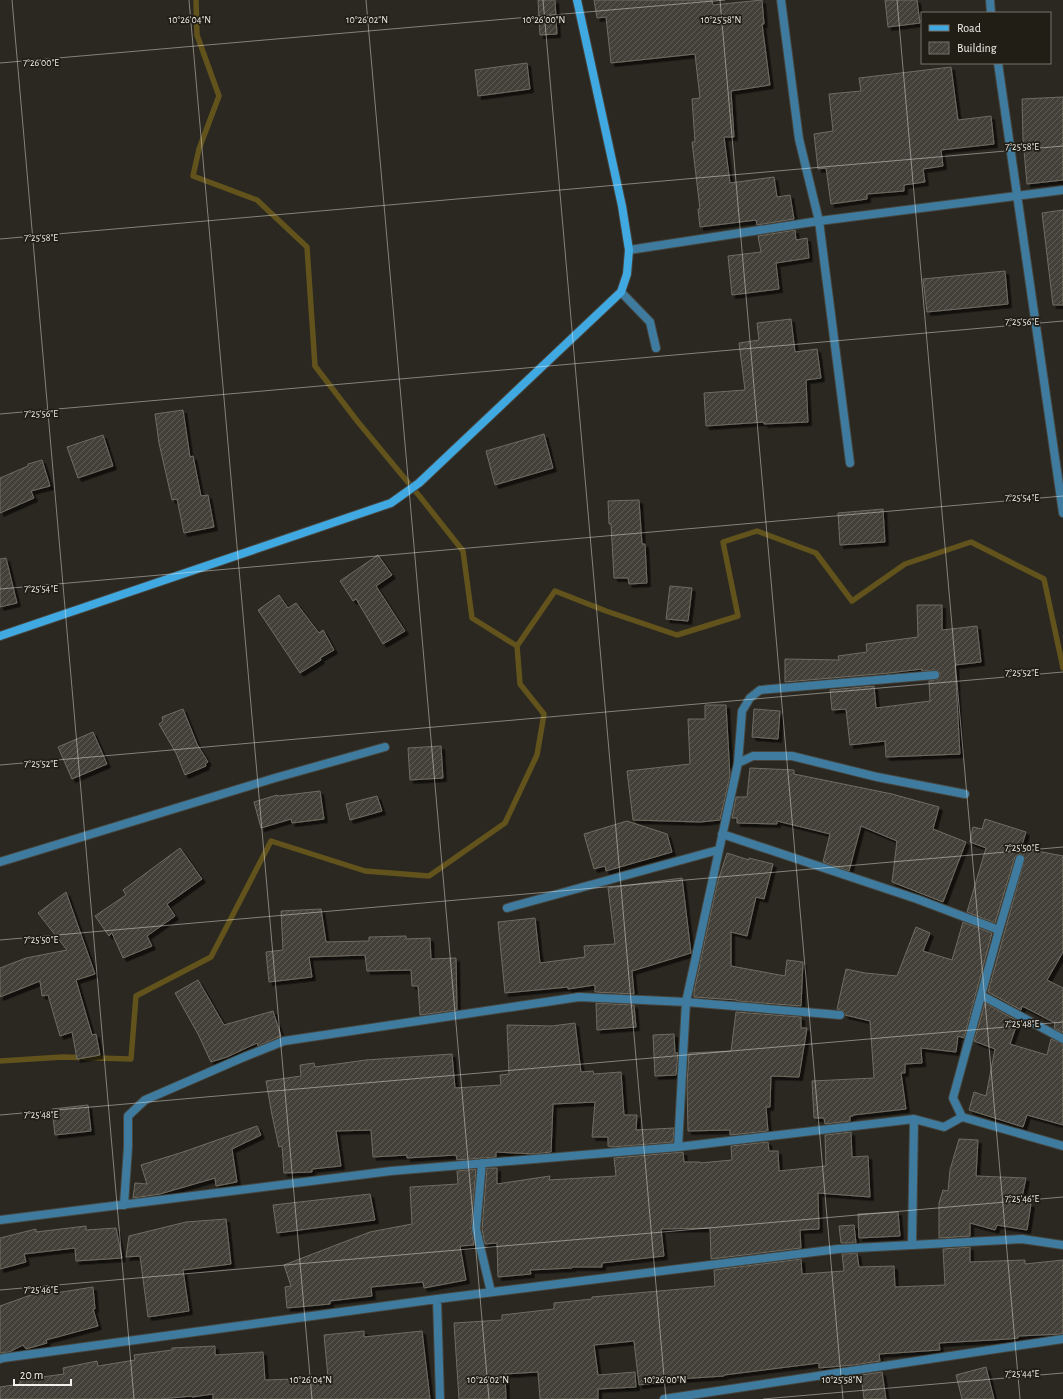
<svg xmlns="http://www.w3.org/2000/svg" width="1063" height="1399" font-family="'Alegreya Sans',sans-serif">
	<defs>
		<pattern id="building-hatch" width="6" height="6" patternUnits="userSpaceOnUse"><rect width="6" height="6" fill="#424037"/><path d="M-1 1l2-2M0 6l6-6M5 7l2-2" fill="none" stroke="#5e5c54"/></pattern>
		<filter id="shadow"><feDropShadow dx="3.5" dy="3.5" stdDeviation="0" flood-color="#0009"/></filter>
	</defs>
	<rect width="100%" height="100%" fill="#2a2820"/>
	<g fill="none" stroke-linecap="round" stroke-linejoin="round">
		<path stroke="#62521c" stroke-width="5.5" d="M196,0l1,35 22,61 -20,53 -6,27 64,24 50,47 8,119 43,56 63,76 42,53 9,67 45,28
			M0,1061l63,-4 68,2 5,-63 75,-39 60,-116 94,30 64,5 76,-53 32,-68 7,-41 -24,-30 -3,-38 38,-55 51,20 71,24 61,-19 -15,-74 34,-11 59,22 36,48 53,-37 66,-22 73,37 19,89"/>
	</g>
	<path fill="url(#building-hatch)" stroke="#6f6c62" filter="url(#shadow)" d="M538,0h17l2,34 -17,1z
		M594,0h118l1,5 49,-5 2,24h-2l8,61 -39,6 3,46h-10l6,46 44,-6 3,20 13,-2 4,24 -37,6 -1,-5 -56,7 -2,-18h2l-8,-67h3l-3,-43 8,-1 -5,-44 -84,9 -5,-46 -9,1z
		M885,0h32l3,23 -32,4z
		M527,63l3,26 -52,7 -3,-26z
		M951,67l7,53 33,-4 3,28 -53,6 2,16 -20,3 2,13 -21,3v6l-37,3v5l-36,5 -5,-36 -8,1 -4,-35 19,-3 -4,-37 32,-3 -2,-13z
		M1063,97v83l-36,4 -4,-45 -1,-40z
		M1063,210v95h-10l-11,-92z
		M795,230l1,10 11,-2 2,20 -33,5 3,26 -47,6 -4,-39 33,-4 -3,-16z
		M1005,271l3,33 -81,8 -4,-33z
		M791,319l4,33 22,-3 4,29 -15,2 2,42 -44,2v-2l-58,4 -2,-33 41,-3 -6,-47 20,-3 -2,-17z
		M183,410l7,47 3,-1 8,40 7,-1 6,32 -30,6 -7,-34 -5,1 -13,-57 -4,-29z
		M544,434l9,34 -58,17 -9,-34z
		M103,435l10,31 -35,12 -11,-31z
		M42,460l8,26 -19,5 3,7 -34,15v-35l28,-12v-2z
		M639,500l3,44h3l2,39 -18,1 -1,-6h-14l-3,-54h-2l-1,-23z
		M883,509l2,33 -45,3 -2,-32z
		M378,555l14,20 -16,11 29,45 -22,13 -27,-45 -3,2 -13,-20z
		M6,558l11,45 -17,4v-48z
		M670,586l22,2 -4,33 -22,-2z
		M279,595l9,13 8,-5 23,30 4,-3 11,20 -14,8 1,2 -21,13 -42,-63z
		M917,605h25v25l35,-4 4,36 -26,3 5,89 -74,3 -1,-16 -35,4 -4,-36 -14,1 -2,-20 44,-4 2,22 54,-7 -1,-20 9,-2 2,-4 -1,-3 -4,-2 -13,1v-2l-33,4 -104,9v-23l54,1 -1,-4 29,-4 -1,-8 52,-7z
		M705,705h21l4,71 -10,44 -20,2 -67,-2 -6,-49 63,-7 -2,-45h17z
		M183,709l14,35 11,18 -3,2 1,2 -21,9 -9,-22 -17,-29 4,-3 -1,-4z
		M754,709l26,2 -2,28 -26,-2z
		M93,732l14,32 -35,15 -14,-32z
		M441,746l2,32 -33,2 -2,-32z
		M750,768l44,2v4l98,20 47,13 -6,22 33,13 -23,60 -51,-20 5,-41 -36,-15 -12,45 -26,-9 7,-28 -53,-13v3l-40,-1v-5h-5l4,-21h11z
		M320,791l4,28 -32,4 -1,-4 -30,9 -7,-26 23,-7 1,1z
		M377,796l5,15 -32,9 -4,-16z
		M985,819l41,13 -5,16 42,8v96l-16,28 16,8v45l-9,-5 1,-5 -33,-17 -1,4 -33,-18 37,-134 -4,-4h-3l-3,3 -20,66 -28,-11 19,-64 -16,-6 3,-15 9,2z
		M627,821l40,13 5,18 -66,19 -1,-5 -11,3 -10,-35z
		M180,848l22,31 -35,25 8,12 -28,20 5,10 -29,12 -11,-25 -3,3 -14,-20 31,-21 -3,-5z
		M727,853l22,7v-2l24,6 -9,35 -8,-2 -9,39 -16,-4v34l54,10 2,-16 16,2 -2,44 -64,-5v-1l-43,-3v-6l23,-107z
		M682,878l9,75 -59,18 2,23 -39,-2v-7l-27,4v-2l-63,6 -7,-71 37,-4 5,45 45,-6 -1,-11 31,-2 -7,-56z
		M66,892l29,82 -19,6 16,55 4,-1 4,21 -23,4 -5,-27 -12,4 -12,-41 -6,1 -2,-15 -40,16v-29l26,-10 41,-8 -29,-37z
		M321,909l5,33 43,-1v-4l37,-1v3l24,-1 1,21 25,-1 1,52 -37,5 -2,-29h-6l-1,-16 -44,1 -2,-16 -56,2 3,20 -43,5 -3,-30 17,-2 -2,-39z
		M963,922l29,11 -28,105 -6,-2 -2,16 -35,-4 1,15 -17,1v9h-4l5,36 -53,6v1h-3v5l-25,3 -1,-6h-10l-2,-37 62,-3 -4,-57 -25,-6 -2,-4 -6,-2 9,-40 19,4 32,3 19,-49 14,6 -7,18 29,9z
		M198,980l26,45 49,-14 8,25 -23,10 -1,-3 -30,14 -16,5 -13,-28 -23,-41z
		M596,1003l38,2 2,22 -39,3z
		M985,1003l33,18 -8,23 37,11 4,-16 12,5v81l-36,-10 -4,12 -54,-17 5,-18 12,4 9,-47 -21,-8z
		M736,1012l65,5v11h6l-8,49 -28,-1 -1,31h-4l2,24 -38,4v-5l-42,1 -1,-47 2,-31 42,-2z
		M575,1023l6,49 12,-1 1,3 27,-2 3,43h13l-1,15 38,-2 -1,14 -60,5 -5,-1v-9h-16l3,-35 -42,2 -2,48 -17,2 -38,-2v5l-39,3 -1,-5 -49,3v-3l-34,2 -2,-27 -35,1 5,35 -29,3v3l-28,1 -2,-27 -3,1 -7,-32 -6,-34 35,-5 -1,-11 14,-2 1,4 51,-7 86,-6 3,34 46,-3 -1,-10 9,-1 -2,-49 45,1z
		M674,1034l1,19h3l-2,22 -21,1 -2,-41z
		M88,1105l3,26 -36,4 -3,-26z
		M257,1126l4,9 -29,14 5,33 -21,4 -1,-8 -55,16 -27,4 2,-15 12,1 -6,-19 42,-13z
		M851,1132l1,25 16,-1 2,41 -52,-4 1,36 -19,1 1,18 -90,11 -1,-31 -49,1 3,27 -62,7v4h-30v1l-42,2 1,4 -33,3 -1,-34 -12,1 -3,-15 5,-61h10v16l53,-8 -1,4 67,-4 -2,-18 69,-6 1,10h16v1l32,-3 -1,-14 37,-4 1,9h9l1,20 47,-5 -1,-31z
		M959,1139l19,1 -2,36 50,2 -5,24 10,2 -4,26 -30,-5 -2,5 -25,-7v13l-31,2v-35l4,-13 5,1 2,-21z
		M476,1169l-5,59 3,17 -14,1 6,34 -42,8 -1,-6 -52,5 1,9 -42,5v3l-43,4 -2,-21 6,-1 -7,-21 86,-33 42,-8 -2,-37 48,-3 -1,-13z
		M370,1194l5,26 -98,13 -4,-28z
		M898,1212l2,24 -41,2 -1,-24z
		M226,1219l5,45 -48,6 6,41 -41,6 -8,-61 -14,1 3,-21 57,-14z
		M854,1225l2,18h-15l-2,-17z
		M86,1226v4l30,-2 6,30 -46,3 -1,-13 -51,6 2,8 -26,7v-31l36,-9v3z
		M970,1247v15l55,-2v4l38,-4v74l-45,2v2l-9,1 -70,4 1,7 -61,4 1,7 -27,4 -34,3v-5l-95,12v1l-45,3v1l-40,5 -5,-44 -40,4 4,30 37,-3 1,15 -38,2v10h-58l-2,-27 -33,2 1,25h-47l-5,-76 48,-3v-5l52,-6v-6l38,-4v-2l123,-11 -1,-16 87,-11 1,15 42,-3 -2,-17 15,-1 2,14 35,-1 1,21 50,-2 -2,-36z
		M93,1287l2,22h-2l5,17 -52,14 1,3 -21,6 -3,-4 -14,7 -9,1v-47l42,-15 1,4z
		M364,1331v6l58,-6 8,68h-217v-5l-21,3v-1l-31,3h-161v-12l20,-3v-4l44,-6 -1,-6 34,-7 1,5 37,-6 -1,-5 38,-5v-2l43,-2v9l48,-3 2,28 63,-2 -4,-43z
		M986,1367l8,32h-32l-6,-24z
		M882,1372l4,27h-22l-3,-24z"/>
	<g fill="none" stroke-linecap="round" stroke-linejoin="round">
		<g stroke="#46443c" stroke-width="10">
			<path id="street" d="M781,0l18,139 20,82 31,242
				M990,0l1,13
				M998,63l65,450
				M629,250l190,-29 244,-31
				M621,292l29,30 6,26
				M738,763l4,-52 8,-13 10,-8 175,-15
				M722,834l195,65 82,31
				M0,862l275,-84 110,-31
				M507,908l211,-58
				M981,995l82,44
				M962,1117l101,29
				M678,1147l8,-145 52,-239 15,-7h39l85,21 88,17
				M482,1163l-6,66 15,63
				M124,1205l4,-58v-31l17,-16 99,-43 40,-16 295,-44 107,5 154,13
				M0,1220l391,-49 287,-24 236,-28 30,8 18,-10 -9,-19 46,-168 21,-71
				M912,1245l2,-126
				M437,1299l3,100
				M0,1359l3,-1 434,-59 401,-50 184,-10 41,6
				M664,1399l399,-60"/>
		</g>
		<g stroke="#46443c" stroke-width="10">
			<path id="secondary" d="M0,636l391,-133 28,-20 202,-191 6,-18 2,-24 -7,-44 -45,-206"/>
		</g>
		<use href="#street" stroke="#3e7b9e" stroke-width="8"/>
		<use href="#secondary" stroke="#41a9e2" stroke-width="8"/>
	</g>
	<path fill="none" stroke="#f2f0eb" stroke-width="1" stroke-opacity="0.45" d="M12,0l122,1399M189,0l123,1399M366,0l123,1399M543,0l123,1399M720,0l123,1399M897,0l123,1399M0,63l725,-63M0,239l1063,-93M0,414l1063,-93M0,589l1063,-93M0,765l1063,-93M0,940l1063,-93M0,1115l1063,-93M0,1290l1063,-93M763,1399l300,-26"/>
	<g font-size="10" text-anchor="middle" fill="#f2f0eb" stroke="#211e16" stroke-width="3.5" stroke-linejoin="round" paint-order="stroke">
		<text x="190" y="23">10°26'04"N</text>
		<text x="367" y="23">10°26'02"N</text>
		<text x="544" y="23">10°26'00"N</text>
		<text x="721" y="23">10°25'58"N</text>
		<text x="41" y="66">7°26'00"E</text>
		<text x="1022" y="150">7°25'58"E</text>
		<text x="41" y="241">7°25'58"E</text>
		<text x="1022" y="325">7°25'56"E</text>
		<text x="41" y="417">7°25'56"E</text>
		<text x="1022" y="501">7°25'54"E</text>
		<text x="41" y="592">7°25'54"E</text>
		<text x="1022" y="676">7°25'52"E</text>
		<text x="41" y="767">7°25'52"E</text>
		<text x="1022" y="851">7°25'50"E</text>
		<text x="41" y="943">7°25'50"E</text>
		<text x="1022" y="1027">7°25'48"E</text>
		<text x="41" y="1118">7°25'48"E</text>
		<text x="1022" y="1202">7°25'46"E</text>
		<text x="41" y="1293">7°25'46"E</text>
		<text x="1022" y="1377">7°25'44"E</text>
		<text x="311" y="1383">10°26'04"N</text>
		<text x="488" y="1383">10°26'02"N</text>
		<text x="665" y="1383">10°26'00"N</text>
		<text x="842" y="1383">10°25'58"N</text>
	</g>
	<rect x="921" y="12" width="130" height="52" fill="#211e16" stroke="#75726b"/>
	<rect x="929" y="25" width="20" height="6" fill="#41a9e2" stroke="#75726b"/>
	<text x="957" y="32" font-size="12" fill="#f2f0eb">Road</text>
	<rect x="929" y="42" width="20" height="12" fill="url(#building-hatch)" stroke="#75726b"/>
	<text x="957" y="52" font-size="12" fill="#f2f0eb">Building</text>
	<path d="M14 1379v6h57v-6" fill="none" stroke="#f2f0eb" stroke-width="2"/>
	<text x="20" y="1379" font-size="12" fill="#f2f0eb" stroke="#211e16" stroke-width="3" paint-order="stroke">20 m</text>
</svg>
